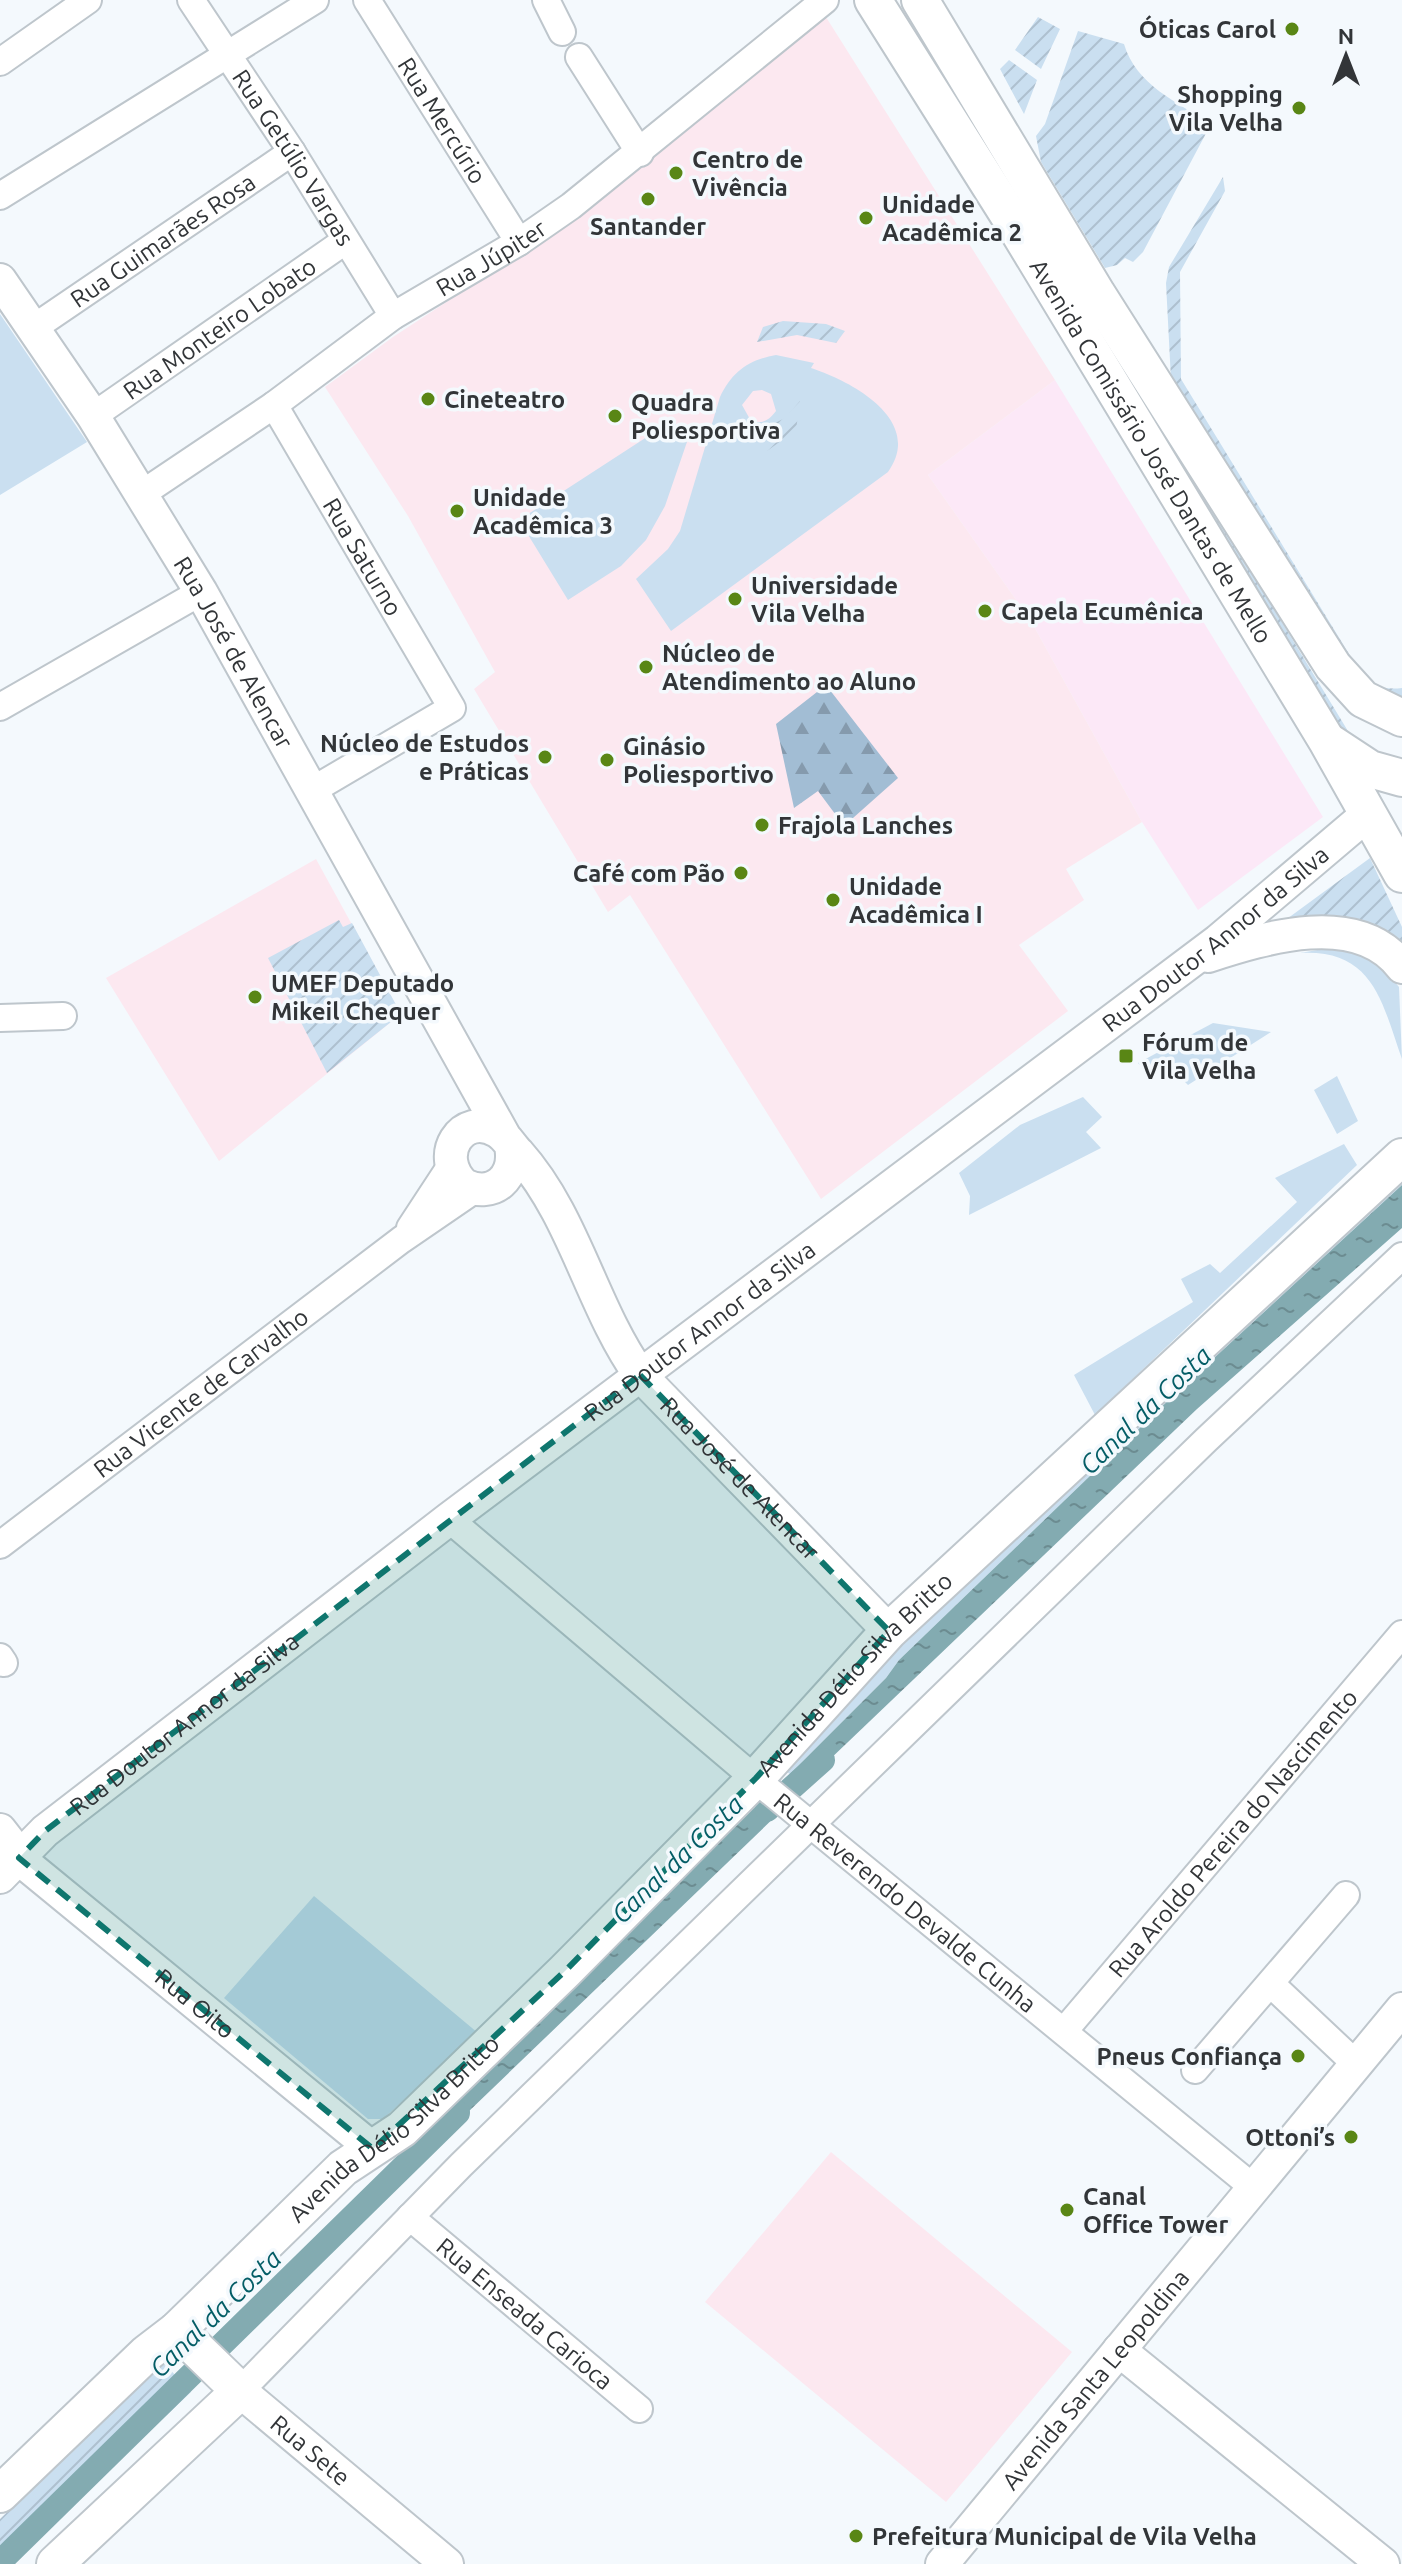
<svg xmlns="http://www.w3.org/2000/svg" width="1402" height="2564" font-family="Ubuntu,sans-serif">
	<defs>
		<pattern id="forest-firs" width="22" height="20" patternUnits="userSpaceOnUse" patternTransform="scale(2)"><rect width="22" height="20" fill="#a2bdd4"/><path d="M5 1l3.5 6h-7zM16 11l3.5 6h-7z" fill="#859aad"/></pattern>
		<pattern id="garden-furrows" width="10" height="10" patternUnits="userSpaceOnUse" patternTransform="scale(2)"><rect width="10" height="10" fill="#cadff0"/><path d="M-1 1l2-2M0 10L10 0M9 11l2-2" fill="none" stroke="#aec0cf"/></pattern>
		<pattern id="water-ripples" width="26" height="14" patternUnits="userSpaceOnUse" patternTransform="scale(2)"><rect width="26" height="14" fill="#83abb1"/><path d="M2 4q2-2 4 0t4 0M15 11q2-2 4 0t4 0" fill="none" stroke="#6c8c91"/></pattern>
	</defs>
	<rect width="100%" height="100%" fill="#f4f9fd"/>
	<path fill="#fce8f7" d="M1055,380l268,437 -125,93 -56,-88 -111,-201 -103,-146z"/>
	<path fill="#fce8f0" d="M819,6l236,374 -127,95 103,146 111,201 -76,47 18,31 -65,45 49,66 -247,188 -191,-304 -22,17 -134,-223 21,-17 -87,-156 -83,-129 68,-50 185,-121z
		M316,859l85,155 -182,147 -113,-183z
		M831,2152l241,200 -126,150 -241,-200z"/>
	<path fill="#cadff0" fill-rule="evenodd" d="M0,314l87,128 -87,53z
		M776,355l38,8 -3,5c40,13 114,52 77,104l-217,159 -35,-52 32,-30 12,-18 40,-134c12,-25 28,-37 56,-42zM762,390l9,4 5,17c-8,10 -13,13 -25,10l-9,-16 11,-14z
		M673,420l15,19 -23,67 -19,34 -25,26 -53,34 -49,-80z
		M1329,948c31,4 50,14 70,39l3,72c-20,-56 -28,-110 -102,-106z
		M1213,1023l58,9 -83,53 -25,-25 -15,14 -10,-11z
		M1337,1076l21,45 -21,13 -23,-44z
		M1083,1097l19,20 -16,15 15,16 -132,67 1,-19 -11,-23 61,-48z
		M1344,1144l13,21 -262,250 -21,-40 119,-73 -12,-23 29,-15 10,9 77,-71 -22,-24z
		M1402,1164v21l-226,208 -277,267 -13,18 -96,96 -15,-9 123,-125z
		M314,1896l164,137 -95,86h-15l-144,-121z"/>
	<path fill="url(#forest-firs)" d="M826,685l72,93 -54,48 -26,-35 -24,17 -18,-84z"/>
	<path fill="url(#garden-furrows)" d="M1038,17l22,12 -19,40 -26,-19z
		M1078,31l46,13c12,41 53,58 87,80l-68,128 -10,10 -8,-4 -8,7 -12,3 -64,-106 -5,-26 9,-12z
		M1009,60l28,20 -13,34 -24,-45z
		M1223,177l2,14 -45,81 1,107 176,288c15,16 23,24 45,21v12l-34,-8 -197,-312 -5,-97 3,-16z
		M1089,304l265,437 -6,3 -265,-436z
		M783,321l43,3 19,7 -9,12 -39,-8 -40,7 6,-15z
		M800,401l-4,29 -29,21 -2,-23 20,-10z
		M1370,858l32,69v22l-122,-25z
		M339,920l4,7 9,-4 49,91 -74,59 -59,-115z
		M163,2362l28,30 -181,172h-10v-45z"/>
	<path fill="url(#water-ripples)" d="M1402,1185v43l-205,181 -393,375 -14,-10 96,-96 13,-18 277,-267z
		M764,1798l16,14 -339,326 -11,-10z"/>
	<g fill="none" stroke-linecap="round" stroke-linejoin="round">
		<path stroke="#83abb1" stroke-width="24" d="M767,1810l56,-50
			M0,2562l458,-449"/>
		<g stroke="#bec6cc" stroke-width="30">
			<g id="minor">
				<path id="s1" d="M191,0l101,152 101,164"/>
				<path id="s2" d="M367,0l152,242"/>
				<path d="M546,0l16,32"/>
				<path d="M579,57l61,96"/>
				<path d="M0,62l88,-62"/>
				<path d="M0,196l315,-196"/>
				<path id="s3" d="M32,329l260,-177"/>
				<path id="s4" d="M274,405l178,303 -141,83"/>
				<path id="s5" d="M93,416l252,-175"/>
				<path id="s6" d="M140,495l134,-90 119,-89 126,-74 52,-36 254,-206"/>
				<path d="M0,707l201,-115"/>
				<path d="M0,1018l63,-2"/>
				<path d="M410,1228l40,-61"/>
				<path id="s7" d="M449,1519l317,269 488,400"/>
				<path id="s8" d="M0,1545l401,-305 73,-50"/>
				<path d="M0,1657l4,6"/>
				<path d="M1271,1984l85,80"/>
				<path id="s9" d="M1064,2031l338,-397"/>
				<path d="M1195,2070l151,-175"/>
				<path id="s10" d="M410,2217l229,192"/>
				<path d="M240,2391l221,-226 745,-725 196,-184"/>
			</g>
		</g>
		<g stroke="#bec6cc" stroke-width="36">
			<g id="tertiary">
				<path id="s11" d="M0,280l93,136 108,176 302,542"/>
				<path d="M1208,956c56,-18 150,-48 194,11"/>
				<path id="s12" d="M511,1146c6,31 -17,53 -47,39 -31,-29 -2,-74 33,-54 9,5 14,15 21,22 57,64 73,153 122,222l249,256"/>
				<path id="s13" d="M0,1830l28,36 345,283"/>
				<path id="s14" d="M0,1877l45,-46 404,-312 769,-578 151,-128"/>
				<path d="M1119,2350l264,214"/>
				<path id="s15" d="M240,2391l207,173"/>
				<path id="s16" d="M942,2564l460,-555"/>
			</g>
		</g>
		<g stroke="#bec6cc" stroke-width="40">
			<g id="secondary">
				<path id="s17" d="M873,0l138,219 316,522 75,133"/>
				<path d="M920,0l177,294 236,372 30,33 39,19"/>
				<path d="M1332,744l38,25 32,9"/>
				<path id="s18" d="M0,2494l147,-141 30,-23 166,-162 59,-39 163,-158 191,-193 133,-147 513,-474"/>
				<path d="M55,2564l185,-173 -63,-61"/>
			</g>
		</g>
		<use href="#minor" stroke="#fff" stroke-width="26"/>
		<use href="#tertiary" stroke="#fff" stroke-width="32"/>
		<use href="#secondary" stroke="#fff" stroke-width="36"/>
	</g>
	<path fill="#0f766e" fill-opacity="0.2" stroke="#0f766e" stroke-width="6" stroke-dasharray="16 10" stroke-linejoin="round" d="M640,1375l249,256 -133,147 -191,193 -192,178 -354,-291 26,-27z"/>
	<g fill="#598615" stroke="#f4f9fd" stroke-width="3">
		<circle cx="1292" cy="29" r="8"/>
		<circle cx="1299" cy="108" r="8"/>
		<circle cx="676" cy="173" r="8"/>
		<circle cx="648" cy="199" r="8"/>
		<circle cx="866" cy="218" r="8"/>
		<circle cx="428" cy="399" r="8"/>
		<circle cx="615" cy="416" r="8"/>
		<circle cx="457" cy="511" r="8"/>
		<circle cx="735" cy="599" r="8"/>
		<circle cx="985" cy="611" r="8"/>
		<circle cx="646" cy="667" r="8"/>
		<circle cx="545" cy="757" r="8"/>
		<circle cx="607" cy="760" r="8"/>
		<circle cx="762" cy="825" r="8"/>
		<circle cx="741" cy="873" r="8"/>
		<circle cx="833" cy="900" r="8"/>
		<circle cx="255" cy="997" r="8"/>
		<rect x="1118" y="1048" width="16" height="16" rx="4"/>
		<circle cx="1298" cy="2056" r="8"/>
		<circle cx="1351" cy="2137" r="8"/>
		<circle cx="1067" cy="2210" r="8"/>
		<circle cx="856" cy="2536" r="8"/>
	</g>
	<g text-anchor="middle" dominant-baseline="central" stroke-width="7" stroke-linejoin="round" paint-order="stroke">
		<g font-size="24" font-weight="bold" fill="#323538" stroke="#f4f9fd" text-anchor="start">
			<text x="1276" y="29" text-anchor="end">Óticas Carol</text>
			<text x="1283" y="94" text-anchor="end">Shopping<tspan x="1283" dy="28">Vila Velha</tspan></text>
			<text x="692" y="159">Centro de<tspan x="692" dy="28">Vivência</tspan></text>
			<text x="882" y="204">Unidade<tspan x="882" dy="28">Acadêmica 2</tspan></text>
			<text x="648" y="226" text-anchor="middle">Santander</text>
			<text x="444" y="399">Cineteatro</text>
			<text x="631" y="402">Quadra<tspan x="631" dy="28">Poliesportiva</tspan></text>
			<text x="473" y="497">Unidade<tspan x="473" dy="28">Acadêmica 3</tspan></text>
			<text x="751" y="585">Universidade<tspan x="751" dy="28">Vila Velha</tspan></text>
			<text x="1001" y="611">Capela Ecumênica</text>
			<text x="662" y="653">Núcleo de<tspan x="662" dy="28">Atendimento ao Aluno</tspan></text>
			<text x="529" y="743" text-anchor="end">Núcleo de Estudos<tspan x="529" dy="28">e Práticas</tspan></text>
			<text x="623" y="746">Ginásio<tspan x="623" dy="28">Poliesportivo</tspan></text>
			<text x="778" y="825">Frajola Lanches</text>
			<text x="725" y="873" text-anchor="end">Café com Pão</text>
			<text x="849" y="886">Unidade<tspan x="849" dy="28">Acadêmica I</tspan></text>
			<text x="271" y="983">UMEF Deputado<tspan x="271" dy="28">Mikeil Chequer</tspan></text>
			<text x="1142" y="1042">Fórum de<tspan x="1142" dy="28">Vila Velha</tspan></text>
			<text x="1282" y="2056" text-anchor="end">Pneus Confiança</text>
			<text x="1335" y="2137" text-anchor="end">Ottoni’s</text>
			<text x="1083" y="2196">Canal<tspan x="1083" dy="28">Office Tower</tspan></text>
			<text x="872" y="2536">Prefeitura Municipal de Vila Velha</text>
		</g>
		<g font-size="24" fill="#323538" stroke="#f4f9fd">
			<text stroke="none"><textPath href="#s2" startOffset="142">Rua Mercúrio</textPath></text>
			<text stroke="none"><textPath href="#s1" startOffset="188">Rua Getúlio Vargas</textPath></text>
			<text stroke="none"><textPath href="#s3" startOffset="158">Rua Guimarães Rosa</textPath></text>
			<text stroke="none"><textPath href="#s6" startOffset="424">Rua Júpiter</textPath></text>
			<text stroke="none"><textPath href="#s5" startOffset="154">Rua Monteiro Lobato</textPath></text>
			<text stroke="none"><textPath href="#s17" startOffset="530">Avenida Comissário José Dantas de Mello</textPath></text>
			<text stroke="none"><textPath href="#s4" startOffset="176">Rua Saturno</textPath></text>
			<text stroke="none"><textPath href="#s11" startOffset="440">Rua José de Alencar</textPath></text>
			<text stroke="none"><textPath href="#s14" startOffset="1536">Rua Doutor Annor da Silva</textPath></text>
			<text stroke="none"><textPath href="#s14" startOffset="888">Rua Doutor Annor da Silva</textPath></text>
			<text stroke="none"><textPath href="#s8" startOffset="252">Rua Vicente de Carvalho</textPath></text>
			<text stroke="none"><textPath href="#s12" startOffset="604">Rua José de Alencar</textPath></text>
			<text stroke="none"><textPath href="#s18" startOffset="1186">Avenida Délio Silva Britto</textPath></text>
			<text stroke="none"><textPath href="#s14" startOffset="240">Rua Doutor Annor da Silva</textPath></text>
			<text stroke="none"><textPath href="#s9" startOffset="260">Rua Aroldo Pereira do Nascimento</textPath></text>
			<text stroke="none"><textPath href="#s7" startOffset="596">Rua Reverendo Devalde Cunha</textPath></text>
			<text stroke="none"><textPath href="#s13" startOffset="262">Rua Oito</textPath></text>
			<text stroke="none"><textPath href="#s18" startOffset="538">Avenida Délio Silva Britto</textPath></text>
			<text stroke="none"><textPath href="#s10" startOffset="150">Rua Enseada Carioca</textPath></text>
			<text stroke="none"><textPath href="#s16" startOffset="240">Avenida Santa Leopoldina</textPath></text>
			<text stroke="none"><textPath href="#s15" startOffset="92">Rua Sete</textPath></text>
		</g>
		<g font-size="26" font-style="italic" fill="#045d66" stroke="#f4f9fd">
			<text transform="translate(1145 1410) rotate(-44)">Canal da Costa</text>
			<text transform="translate(677 1859) rotate(-44)">Canal da Costa</text>
			<text transform="translate(215 2313) rotate(-44)">Canal da Costa</text>
		</g>
	</g>
	<g transform="translate(1346 56)" stroke="#f4f9fd" stroke-width="6" paint-order="stroke">
	<path d="M0-6L14 30L0 20L-14 30Z" fill="#323538"/>
	<text y="-12" font-size="22" font-weight="bold" text-anchor="middle" fill="#323538">N</text>
	</g>
</svg>
